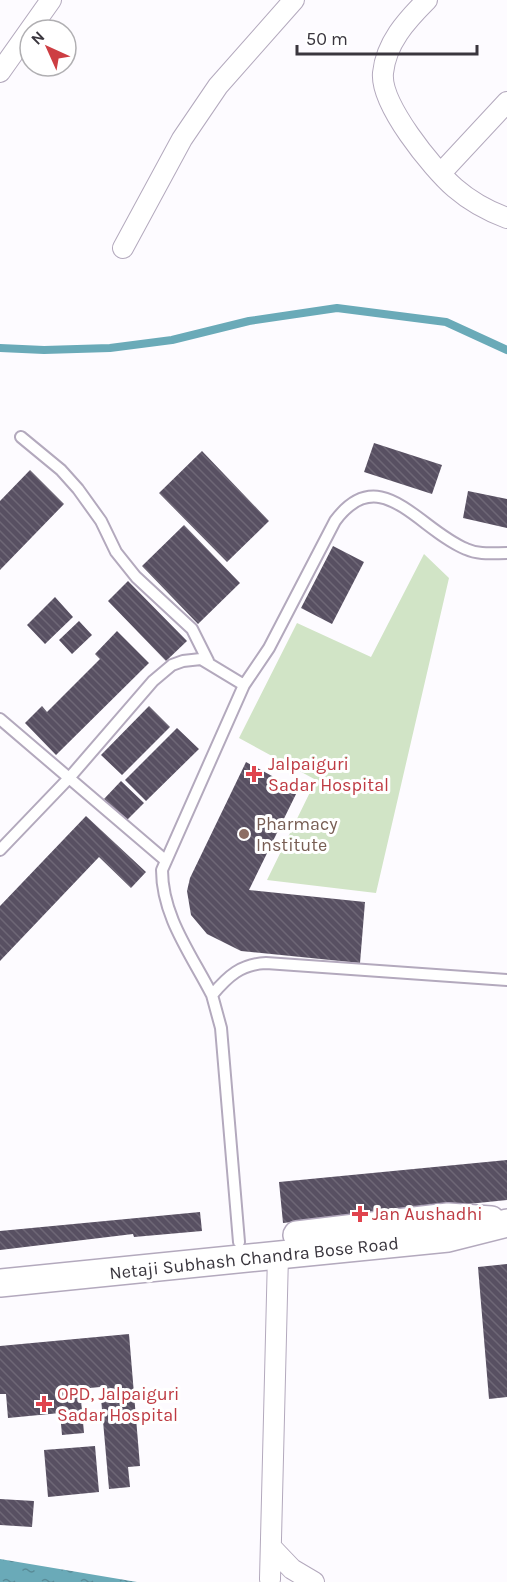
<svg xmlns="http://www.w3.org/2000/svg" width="507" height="1582" font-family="Karla,sans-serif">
	<defs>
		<pattern id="water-ripples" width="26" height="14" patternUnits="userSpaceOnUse" patternTransform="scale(1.5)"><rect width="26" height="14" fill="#6aaab8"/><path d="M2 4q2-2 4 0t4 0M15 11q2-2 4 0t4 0" fill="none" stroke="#588b97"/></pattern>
		<pattern id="building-back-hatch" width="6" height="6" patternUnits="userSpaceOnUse" patternTransform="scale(1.5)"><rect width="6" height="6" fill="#585062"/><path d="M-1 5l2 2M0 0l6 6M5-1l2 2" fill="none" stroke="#6e6776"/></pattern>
	</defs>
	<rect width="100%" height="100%" fill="#fdfbff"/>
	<path fill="#d1e4c6" d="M424,554l25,24 -73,315 -109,-13 49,-100 -77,-42 58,-115 74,34z"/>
	<path fill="url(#water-ripples)" d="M0,1559l137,23h-137z"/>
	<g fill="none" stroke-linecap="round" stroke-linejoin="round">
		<path stroke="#6aaab8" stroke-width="8" d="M0,348l44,2 66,-2 62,-8 77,-19 88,-13 109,14 61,28"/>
	</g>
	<path fill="url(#building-back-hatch)" d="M374,443l68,22 -10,29 -68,-22z
		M202,451l67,70 -42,41 -68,-69z
		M30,470l34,34 -64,66v-69z
		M468,491l39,8v29l-44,-10z
		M184,525l56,58 -42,41 -56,-58z
		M333,546l31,16 -32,62 -31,-16z
		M128,581l59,60 -21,20 -58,-60z
		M55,597l18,20 -28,27 -18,-19z
		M79,621l13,14 -20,19 -13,-14z
		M117,631l32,32 -93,92 -31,-32 17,-17 5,6 53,-53 -5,-5z
		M149,706l21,21 -48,48 -21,-20z
		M177,728l22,21 -53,52 -21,-21z
		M246,762l52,28 -49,100 116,12 -5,61 -119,-12 -34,-17 -16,-19 -4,-24 3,-13z
		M121,781l23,22 -18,18 -22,-22z
		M86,816l60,56 -15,16 -32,-31 -99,104v-55z
		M507,1160v40l-224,23 -4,-41z
		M200,1212l2,19 -68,6 -1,-3 -133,16v-19z
		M507,1264v133l-18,2 -11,-132z
		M129,1334l11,132 -12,1 2,20 -21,2 -9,-102 -20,2 4,44 -22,2 -2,-22 -52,5 -2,-24h-6v-48z
		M95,1446l4,46 -51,5 -4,-47z
		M0,1499l34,2 -2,26 -32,-2z"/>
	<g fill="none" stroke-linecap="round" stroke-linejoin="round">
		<g stroke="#b3a9bd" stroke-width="14">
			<path id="lane" d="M21,437l40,33 17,19 23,32 15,31 20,25 56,52 16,32
				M0,719l165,141
				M0,850l70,-73 83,-96 19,-16 11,-4 18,-2 43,26 25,-37 66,-127c45,-61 84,9 131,28 13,6 27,4 41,4
				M212,995c-21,-41 -50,-79 -50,-125l82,-185
				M239,1242l-18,-214 -9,-33c16,-19 29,-31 54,-32l241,17"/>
		</g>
		<g stroke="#b3a9bd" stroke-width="22">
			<path id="street" d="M427,0c-21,21 -41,43 -44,73 -3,31 49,95 72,115 15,13 33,23 52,30
				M0,72l51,-72
				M441,173l66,-71
				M123,248l59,-109 36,-53 76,-86
				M271,1547l21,22 22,13
				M270,1579l8,-324"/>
		</g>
		<g stroke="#b3a9bd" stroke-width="30">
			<path id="secondary" d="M297,1235l151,-18 43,3
				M0,1283l448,-45 59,-15"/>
		</g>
		<use href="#lane" stroke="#fff" stroke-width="10"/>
		<use href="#street" stroke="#fff" stroke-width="20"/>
		<use href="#secondary" stroke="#fff" stroke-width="27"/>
	</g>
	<g fill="#e0444e" stroke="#fff" stroke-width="2">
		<path d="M251 765h6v6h6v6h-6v6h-6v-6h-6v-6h6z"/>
		<path d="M357 1205h6v6h6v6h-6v6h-6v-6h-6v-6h6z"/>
		<path d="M41 1395h6v6h6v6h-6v6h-6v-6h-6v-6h6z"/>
	</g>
	<circle fill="#8d6e63" stroke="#fff" stroke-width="2" cx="244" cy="834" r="6"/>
	<g text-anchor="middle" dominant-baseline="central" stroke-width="6" stroke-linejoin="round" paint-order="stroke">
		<g font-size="18" fill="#be3a42" stroke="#fff" text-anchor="start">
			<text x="268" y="764">Jalpaiguri<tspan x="268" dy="21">Sadar Hospital</tspan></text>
			<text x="372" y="1214">Jan Aushadhi</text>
			<text x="57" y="1394">OPD, Jalpaiguri<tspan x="57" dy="21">Sadar Hospital</tspan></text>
		</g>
		<g font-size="18" fill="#785e54" stroke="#fff" text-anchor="start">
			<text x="256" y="824">Pharmacy<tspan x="256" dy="21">Institute</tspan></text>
		</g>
		<g font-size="18" fill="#3a363e" stroke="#fff">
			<text transform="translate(254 1258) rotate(-6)">Netaji Subhash Chandra Bose Road</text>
		</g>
	</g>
	<g transform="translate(48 48) rotate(315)"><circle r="28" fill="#ffffff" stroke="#b0afb2" stroke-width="1.5"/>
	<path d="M0-4.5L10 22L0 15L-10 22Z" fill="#cd3e43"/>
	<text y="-9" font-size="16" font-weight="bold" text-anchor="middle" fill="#3a363e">N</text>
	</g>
	<path d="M297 45v9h180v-9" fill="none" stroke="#3a363e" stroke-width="3"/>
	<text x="306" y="45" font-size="18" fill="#3a363e" stroke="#ffffff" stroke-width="4.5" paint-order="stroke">50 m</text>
</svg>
